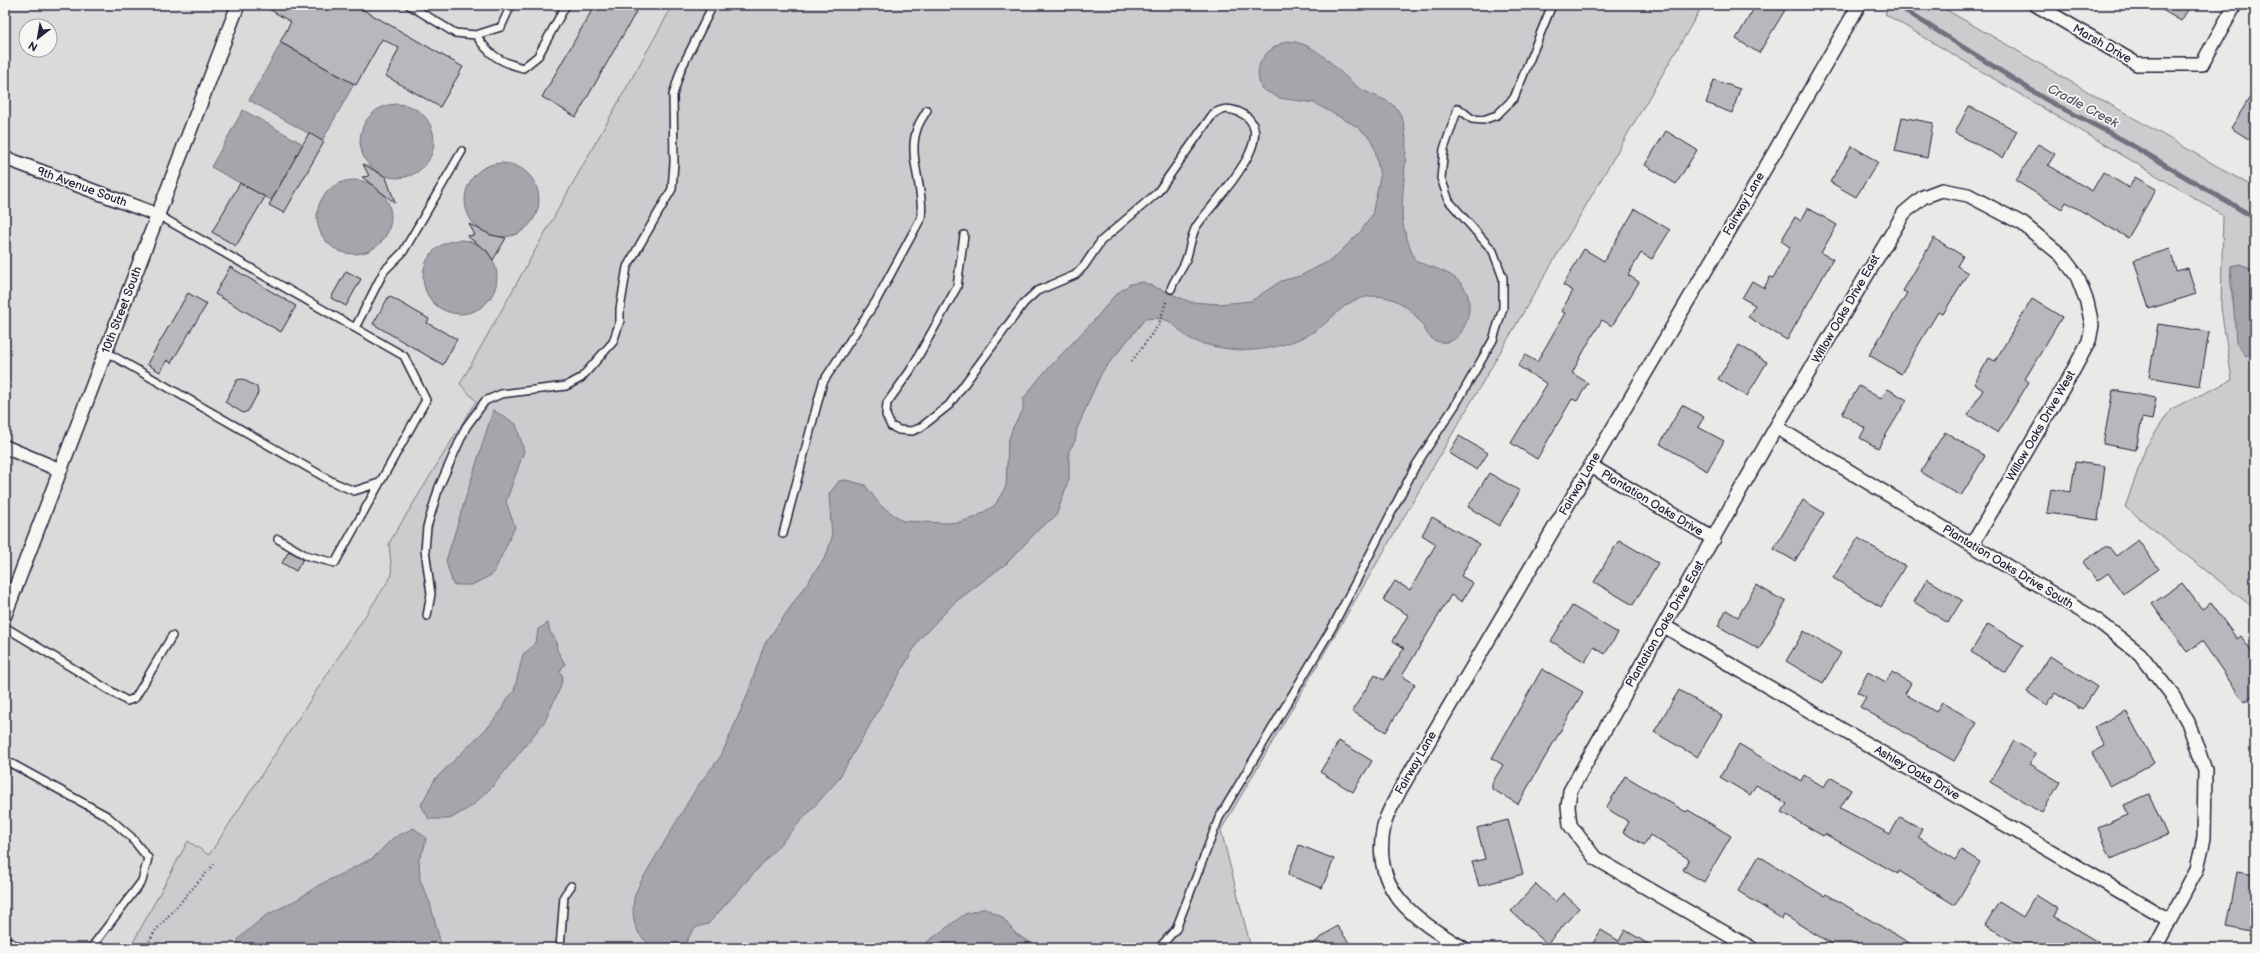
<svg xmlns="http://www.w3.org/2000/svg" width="2260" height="953" font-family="'Balsamiq Sans',sans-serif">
	<rect width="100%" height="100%" fill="#e9e9e7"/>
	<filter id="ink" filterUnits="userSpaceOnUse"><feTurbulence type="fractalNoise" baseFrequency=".025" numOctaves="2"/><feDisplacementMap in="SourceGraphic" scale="8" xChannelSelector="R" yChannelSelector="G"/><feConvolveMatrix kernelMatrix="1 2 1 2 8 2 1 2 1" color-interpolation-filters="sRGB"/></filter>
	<g filter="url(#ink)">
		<path fill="#dadada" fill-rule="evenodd" d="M5,5h668l-197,395 -87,143 3,32 -183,281 -21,-15 -58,107h-125zM26,26h24v24h-24z"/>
		<path fill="#ccccce" stroke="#777784" d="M673,5h1030l-482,825 30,118h-1121l58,-107 21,14 183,-280 -3,-32 87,-142 -16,-17z
			M1890,5h48l317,183v84l-15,-8 -9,2c-3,29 8,61 15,90l9,-5v258l-130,-102 21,-60 25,-38 61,-29 -11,-72 2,-93 -338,-201z"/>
		<path fill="#a5a5ac" stroke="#71717f" d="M1287,41c31,2 46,26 68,44 11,10 32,12 42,24 19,23 1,85 6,114 2,13 8,26 12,38 20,8 46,12 53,35 5,18 -7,54 -32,45 -8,-3 -11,-12 -15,-18 -15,-22 -37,-32 -63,-24 -13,4 -25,18 -36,27 -20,16 -57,26 -83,24 -13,-1 -31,-4 -44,-9 -22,-9 -16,-26 -50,-22l-43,53 -11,24 -14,33 -2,12 -6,10v28l-13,37 -15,11 -34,36 -53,40 -35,37 -81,140 -130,144c-4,1 -9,2 -12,4 -8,6 -8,17 -18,20 -33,5 -49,-18 -44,-48 0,-5 4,-12 6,-17l57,-96 24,-31 26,-60 17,-51 62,-89 6,-18 -3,-44 10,-13 7,-1 19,5 16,21 22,15 42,2 15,-1 16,-5 19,-12 11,-19 2,-44 5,-15 10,-17v-11l18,-23 56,-59 17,-21 16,-12 13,-2 47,20 30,2 31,-3 30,-20 19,-5 33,-17 28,-28 11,-16 8,-38 -5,-28 -5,-11 -14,-12 -42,-23 -35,-5 -17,-9c-11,-23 3,-40 25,-48z
			M281,43l73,41 -32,57 -73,-41z
			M360 141a37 37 0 1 1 74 0a37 37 0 1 1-74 0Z
			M243,110l60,34 -32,56 -60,-33z
			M465 200a37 37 0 1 1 74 0a37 37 0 1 1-74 0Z
			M317 217a37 37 0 1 1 74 0a37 37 0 1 1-74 0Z
			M423 277a37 37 0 1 1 74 0a37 37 0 1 1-74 0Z
			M2240,264l15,8v79l-9,5 -10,-13 -5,-77z
			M493,410l23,14 8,27 -18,51 9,25 -22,47 -21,11h-19l-7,-24z
			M548,623l2,9 6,8 1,10 8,14 -5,7 3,6 -3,11 -15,33 -53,66 -20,19 -22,13h-21l-8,-14 14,-26 54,-53 12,-15 4,-9 9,-11 9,-37c11,-7 14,-12 15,-25z
			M414,828l12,10 -2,11 -5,10 1,21 10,23 12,45h-206l3,-10 26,-22 33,-17 21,-14 54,-27 20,-20z
			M985,908l17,9 13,16 23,15h-119l46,-34z"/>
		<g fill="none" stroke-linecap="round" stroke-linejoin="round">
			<path stroke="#71717f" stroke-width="5" d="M1903,9l142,90 78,41 132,78"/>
		</g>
		<path fill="#b8b8bc" stroke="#22223b" d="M262,5h93l108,62 -23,40 -54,-31 13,-28 -17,-9 -26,46 -76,-43 11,-20z
			M595,5h45l-64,112 -34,-20z
			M1756,5h20l9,5 -26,43 -23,-14z
			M2154,5h37l-10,16z
			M1714,80l26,9 -8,24 -26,-10z
			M2255,89v54l-24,-15z
			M1969,106l48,25 -14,27 -48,-25z
			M1902,117l31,6 -6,35 -32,-7z
			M1666,131l31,19 -21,34 -31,-19z
			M309,133l15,9 -40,71 -15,-8z
			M2038,144l17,10 -7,11 44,26 11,-19 26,16 6,-11 21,12 -28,49 -62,-36 -4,7 -46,-28z
			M1852,146l26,16 -22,35 -26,-15z
			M363,164l23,13 9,26 -33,-26 7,-1z
			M240,183l25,14 -29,49 -24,-14z
			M1808,208l29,17 -16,28 12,6 -46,81 -39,-23 7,-12 -13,-7 10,-17 12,7 6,-11 3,1 17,-31 -9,-6 14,-24 6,4z
			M1635,209l35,21 -18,29 -11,-6 -13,22 11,7 -27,44 -10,-6 -16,27 -14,26 16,10 -11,18 -5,-2 -35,60 -26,-16 36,-59 -29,-18 7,-11 12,7 28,-49 -4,-2 12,-20 -10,-6 21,-36 20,12z
			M469,224l22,11 15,3 -13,22 -6,-9 -20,-15 8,-1z
			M1934,238l29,18 -6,10 11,7 -25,41 -5,-2 -37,62 -32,-19 38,-62 -4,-2z
			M2170,249l6,22 12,-3 8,26 -47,15 -15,-49z
			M230,267l66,39 -15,26 -66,-38z
			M346,271l15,8 -15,27 -15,-8z
			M188,293l19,11 -36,59 -4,-3 -7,12 -13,-8z
			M389,296l40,23 -2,4 30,16 -14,26 -70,-41z
			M2032,299l30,18 -37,62 4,3 -31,51 -30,-18 15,-25 -9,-6 15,-26 6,3z
			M2158,324l51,8 -9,54 -51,-9z
			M1739,345l28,17 -20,34 -29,-17z
			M242,379l15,8 1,6 -10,18 -5,2 -18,-11 12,-22z
			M1859,386l22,13 7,-10 19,11 -29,48 -18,-10 5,-10 -23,-14z
			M2113,390l43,8 -4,22 -10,-2 -6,32 -33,-6z
			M1682,405l22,12 -6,10 26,14 -17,30 -47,-27z
			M1945,432l40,24 -24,40 -41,-24z
			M1459,436l29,17 -11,17 -28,-17z
			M2075,462l30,4 -7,54 -51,-7 4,-24 20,3z
			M1489,473l31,18 -21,35 -31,-19z
			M1803,500l21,13 -29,48 -21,-12z
			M1432,517l47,27 -18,32 12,7 -11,19 -11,-7 -49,81 13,8 -29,48 -34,-21 23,-36 9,5 20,-32 -11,-7 15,-26 -25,-15 12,-19 15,9 26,-46 -14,-9z
			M1858,538l47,28 -24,41 -48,-29z
			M1619,540l39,23 -25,42 -39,-23z
			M2138,540l21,29 -36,25 -15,-21 -11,8 -14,-19 21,-15h5l7,9z
			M289,551l14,8 -7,12 -14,-8z
			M1927,579l35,21 -14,23 -34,-21z
			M2182,583l20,26 9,-6 26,36 4,-3 14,20v38l-11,8 -42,-61 -15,11 -35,-48z
			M1756,585l30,17 -27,47 -41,-23 8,-16 12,7z
			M1572,606l46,27 -13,21 -11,-7 -9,15 -34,-21z
			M1988,624l35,21 -17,28 -35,-21z
			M1804,631l37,22 -18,30 -37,-22z
			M2050,656l47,31 -15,23 -27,-17 -8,12 -20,-13z
			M1542,669l41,23 -65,112 -26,-15v-6l11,-18 -11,-7z
			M1868,672l18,10 6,-10 19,11 -6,11 31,18 6,-10 35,21 -23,38 -94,-54 6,-10 -9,-5z
			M1679,690l43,26 -25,41 -43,-25z
			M2126,711l28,52 -44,23 -18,-33 13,-7 -11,-19z
			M1339,741l33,20 -19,31 -33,-20z
			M2014,741l22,13 -6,10 30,18 -18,31 -52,-31z
			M1739,744l62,37 3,-6 20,12 6,-10 21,13 -11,18 50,26 10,-17 22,12 -4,8 37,23 6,-10 19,12 -25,43 -56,-34 -1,3 -73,-40 -2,2 -41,-24 5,-8 -31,-19 -6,10 -30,-18z
			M1625,776l61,36 2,-2 43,26 -27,46 -21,-12 6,-11 -39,-24 -6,10 -21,-13 6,-10 -23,-14z
			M2149,794l18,41 -56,24 -13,-31 30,-13 -4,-10z
			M1508,820l15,54 -44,12 -7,-24 13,-3 -8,-31z
			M1299,845l35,14 -12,29 -34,-13z
			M1759,856l65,40 2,-2 92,54h-91l3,-5 -46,-28 -2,4 -44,-28z
			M2237,872l18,3v58l-28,-6z
			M1536,884l19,18 8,-9 16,15 -32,36 -36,-33z
			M2036,895l22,14 -4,7 54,32h-84l-39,-23 14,-23 24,15z
			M1337,926l16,22h-46z
			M1601,930l18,11 6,-11 30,18h-65z"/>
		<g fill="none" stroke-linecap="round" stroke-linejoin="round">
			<g stroke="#22223b" stroke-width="10">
				<path id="service" d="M409,5l46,28 21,2 25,-8 10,-22
					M476,35c13,20 24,27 47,33l15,-12 28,-51
					M158,215l246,141 22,44 -91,163 -30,-8 -27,-16
					M964,235l-7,52 -47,84 -23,32 -1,12 5,11 8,4 13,1 8,-3 29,-23 75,-102 13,-12 38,-16 9,-9 17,-25 56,-48 56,-79c10,-6 16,-6 26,-2 48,21 -29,92 -43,115 -6,11 -6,24 -11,35 -4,10 -11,17 -14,27
					M355,328l29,-57 19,-19 59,-101
					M106,352l227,130 21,9 25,-8
					M783,534l40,-152 53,-81 45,-83c4,-29 -14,-61 -4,-89 2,-7 7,-13 10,-19
					M427,616l4,-22 -6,-44 2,-23 12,-40 27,-60 19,-26 16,-7 65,-8 15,-8 32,-36 7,-21v-12l7,-42 45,-78 2,-26 -1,-68 8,-26 32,-64
					M5,627l122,74 8,-3 37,-62
					M5,760l102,56 24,21 17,21 -6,23 -51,67
					M5,940l16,8
					M560,948l4,-52 7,-10
					M1159,948l17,-19 43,-111 114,-192 83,-161 40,-61 37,-64 10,-32v-30l-10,-27 -44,-50 -8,-23 3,-29 14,-41 14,11 11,1 14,-5 17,-17 38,-93"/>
			</g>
			<g stroke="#22223b" stroke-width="16">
				<path id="minor" d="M2036,5l101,59h65l33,-59
					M5,158l153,57
					M1776,427l322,194 42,33 33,42 15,26 17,48 -1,68 -7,31 -42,79
					M5,447l55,23
					M1591,466l123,73
					M5,615l233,-610
					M1664,626l505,294
					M1463,948c-49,-29 -93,-58 -79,-122 2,-12 11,-25 16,-36l336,-571 123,-214
					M1751,948l-156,-90 -25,-33 -2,-19 2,-15 206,-364 128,-214 19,-16 19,-7 26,5 55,29 38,31 16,21 10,26 5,23 -3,16 -15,28 -102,176"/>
			</g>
			<path stroke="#22223b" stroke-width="2.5" stroke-dasharray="1 3" stroke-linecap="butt" d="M1132,361l27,-37 8,-25
				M145,948l11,-18 59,-67"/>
			<use href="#service" stroke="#f6f6f2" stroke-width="7"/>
			<use href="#minor" stroke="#f6f6f2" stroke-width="13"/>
		</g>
	</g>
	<g text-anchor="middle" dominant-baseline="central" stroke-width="3.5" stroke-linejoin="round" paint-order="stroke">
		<g font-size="12" fill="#22223b" stroke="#f6f6f2">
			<text transform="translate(2102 44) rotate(30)">Marsh Drive</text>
			<text transform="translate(82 187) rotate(20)">9th Avenue South</text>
			<text transform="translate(1744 204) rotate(-60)">Fairway Lane</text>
			<text transform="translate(1846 309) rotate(-60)">Willow Oaks Drive East</text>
			<text transform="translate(122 310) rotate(-69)">10th Street South</text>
			<text transform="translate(2041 426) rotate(-60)">Willow Oaks Drive West</text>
			<text transform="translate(1580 484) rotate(-60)">Fairway Lane</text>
			<text transform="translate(1652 503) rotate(31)">Plantation Oaks Drive</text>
			<text transform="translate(2008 567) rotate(31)">Plantation Oaks Drive South</text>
			<text transform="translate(1665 624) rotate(-60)">Plantation Oaks Drive East</text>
			<text transform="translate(1416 763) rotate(-60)">Fairway Lane</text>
			<text transform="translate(1917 773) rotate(30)">Ashley Oaks Drive</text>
		</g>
		<g font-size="13" font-style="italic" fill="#565668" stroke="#f6f6f2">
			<text transform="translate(2083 106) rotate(28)">Cradle Creek</text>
		</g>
	</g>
	<rect width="2260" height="953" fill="none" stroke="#f6f6f2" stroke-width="20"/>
	<rect x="10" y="10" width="2240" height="933" fill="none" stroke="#22223b" stroke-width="1.5" filter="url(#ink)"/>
	<g transform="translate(38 38) rotate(211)"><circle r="19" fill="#f6f6f2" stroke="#a1a1a9"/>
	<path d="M0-3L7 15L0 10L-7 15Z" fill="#22223b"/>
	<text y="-6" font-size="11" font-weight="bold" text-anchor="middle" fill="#22223b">N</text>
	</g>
</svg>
